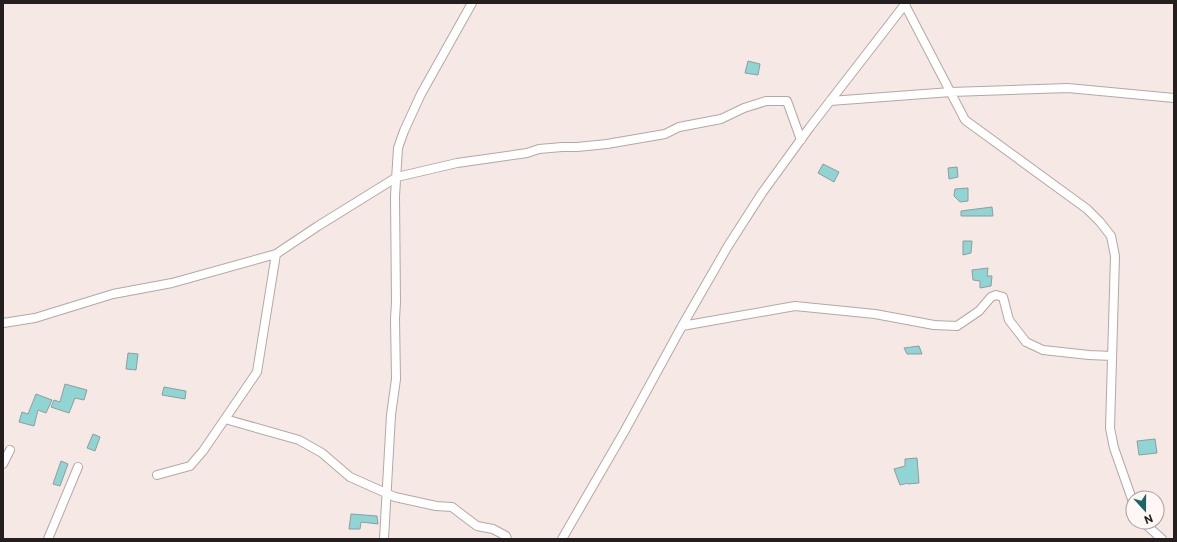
<svg xmlns="http://www.w3.org/2000/svg" width="1177" height="542" font-family="Commissioner,sans-serif">
	<rect width="100%" height="100%" fill="#f5e8e5"/>
	<path fill="#8ed5d3" stroke="#909d9d" d="M748,61l12,3 -2,11 -13,-2z
		M823,164l16,8 -5,10 -16,-9z
		M957,167l1,10 -9,2 -1,-11z
		M968,188v13l-8,1 -6,-6 1,-7z
		M992,207l1,9h-32v-5z
		M963,241h9l-1,12 -8,2z
		M988,268l-1,8h5l-1,10 -11,2v-7l-7,-1 -1,-10z
		M919,346l3,8h-15l-3,-6z
		M128,353l10,1 -2,16 -10,-1z
		M65,384l22,6 -3,10 -9,-2 -6,15 -18,-6 3,-7 6,2z
		M164,387l22,4 -1,8 -23,-4z
		M36,394l16,6 -6,13 -8,-3 -4,16 -15,-4 3,-10 6,2z
		M93,434l7,3 -5,14 -8,-3z
		M1155,439l2,14 -18,2 -2,-14z
		M917,458l2,25 -11,1v-1l-8,2 -6,-16 11,-3v-7z
		M61,461l7,3 -8,22 -7,-2z
		M351,514l26,2 1,8 -17,-2 -1,7h-11z"/>
	<g fill="none" stroke-linecap="round" stroke-linejoin="round">
		<g stroke="#b4a8a5" stroke-width="10">
			<path id="street" d="M904,3l61,117 122,89 13,13 11,14 4,20 -5,172 4,20 19,54
				M830,101l121,-9 117,-4 106,10
				M3,323l32,-5 78,-24 59,-11 104,-29 42,-28 79,-49 60,-14 70,-10 12,-4 23,-2h15l30,-3 58,-10 14,-7 42,-8 23,-11 22,-7h21l14,39
				M682,326l113,-20 80,8 59,11 23,1 22,-15 12,-14 5,-2 7,2 6,23 17,22 17,8 46,5 23,1
				M225,419l74,21 23,13 28,24 45,20 41,9 16,1 25,19 16,3 13,7 1,3
				M3,464l7,-14
				M157,475l33,-9 13,-15 54,-79 19,-118
				M1143,522l19,17
				M48,539l30,-72
				M384,539l7,-124 5,-36 -1,-60 1,-17 -1,-106 3,-48 6,-17 17,-37 51,-91
				M562,539l62,-107 58,-106 46,-80 34,-53 48,-66 96,-124"/>
		</g>
		<use href="#street" stroke="#fff" stroke-width="8"/>
	</g>
	<rect width="1177" height="542" fill="none" stroke="#241f1e" stroke-width="8"/>
	<g transform="translate(1145 510) rotate(159)"><circle r="19" fill="#fff6f5" stroke="#a7a09f"/>
	<path d="M0-3L7 15L0 10L-7 15Z" fill="#186665"/>
	<text y="-6" font-size="11" font-weight="bold" text-anchor="middle" fill="#241f1e">N</text>
	</g>
</svg>
